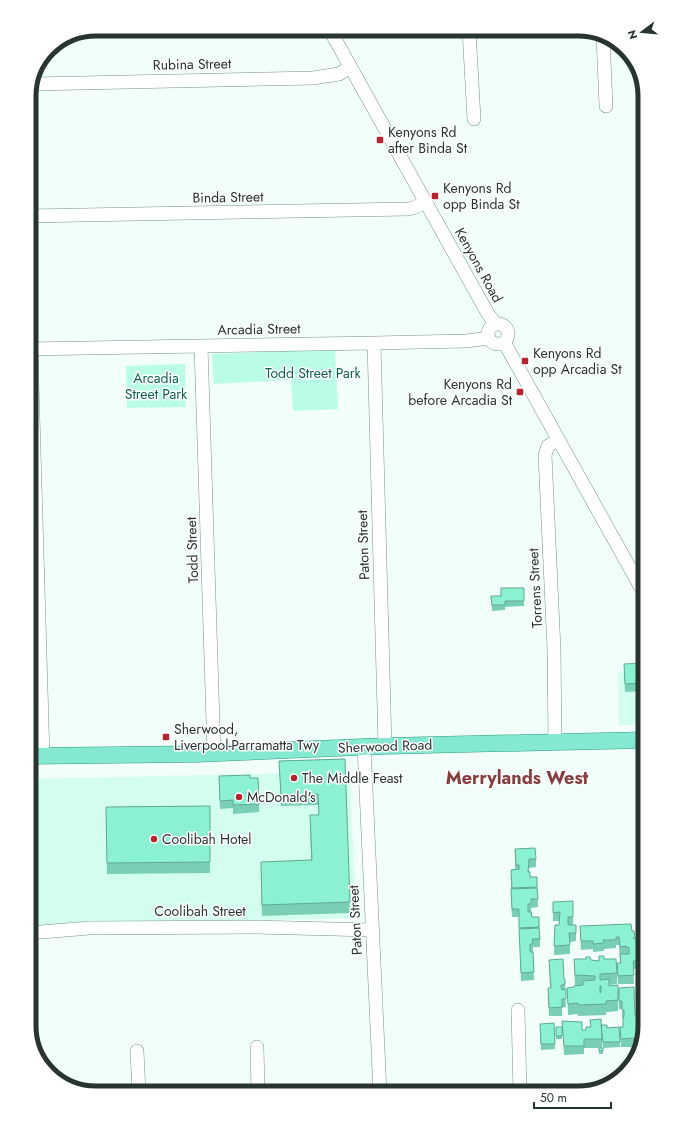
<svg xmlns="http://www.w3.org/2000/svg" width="674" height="1122" font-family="Jost,sans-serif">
	<rect width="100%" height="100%" fill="#f1fef9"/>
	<path fill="#d3feef" d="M645,671v54h-26l-1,-53z
		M347,772l3,5 6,135 -6,6 -321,8v-147z"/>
	<path fill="#b9fde7" d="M335,349l3,60 -45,2 -2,-31 -77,4 -2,-30z
		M185,364l1,43 -59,1 -1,-42z"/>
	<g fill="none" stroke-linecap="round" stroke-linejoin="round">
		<g stroke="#76948a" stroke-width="14">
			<path id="minor" d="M469,30l5,89
				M331,32l157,282 8,10
				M603,36l3,70
				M33,84l280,-6 26,-4 11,-7
				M29,216l379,-7 5,-1 13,-6
				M488 334a10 10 0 1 1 20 0a10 10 0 1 1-20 0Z
				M504,342l141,253
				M374,343l11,403
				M201,346l13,408
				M29,349l345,-6 92,-2 23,-3
				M31,349l12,408
				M555,742l-1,-92 -9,-195 3,-9 10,-6
				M364,746l16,347
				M29,933l61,-5 165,-1 116,3
				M518,1010l2,83
				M257,1047l1,46
				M137,1051l2,42"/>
		</g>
		<g stroke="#2f9f84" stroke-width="17">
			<path id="major" d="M29,756l167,-2 189,-8 260,-6"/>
		</g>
		<use href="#minor" stroke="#fff" stroke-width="13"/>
		<use href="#major" stroke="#85e8d1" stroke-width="16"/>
	</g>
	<path fill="#78cfb5" d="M524,588v18l-19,1v3l-13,1 -1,-15h10z
		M645,663v28l-20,1 -1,-28z
		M345,759l5,154 -88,3 -1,-54 50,-2 -1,-45h9l-1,-10 -37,1 -2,-45z
		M219,776l31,2 9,26v8l-26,2v-6l-13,1z
		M210,806v67l-103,1 -1,-67z
		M515,849l21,10v8l-7,1v4l1,5h7l1,30 -7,1 1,9h7l1,22v8h-7l1,33 -13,1 -2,-64h-7l-1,-19v-28l4,-1z
		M553,902l20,15v8l3,8v8l-6,1v12l-16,1 1,-30h4v-4h-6z
		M580,926l52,5 3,8 4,22v8h-6l1,15h-16l-1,-21h3l-1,-18h-3v3l-12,1v2l-11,1v-3l-12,1z
		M574,959l25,2 5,-2 13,14v11l-8,1v1l9,14v11l-12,1v3l-28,1v-2l-10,1 -1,-27 7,-1 1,-1z
		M549,960l15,19h1l1,28 -4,1v8h-13l-1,-28h2z
		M618,988l17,27 7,19 -2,8 -4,1v4h-15l-1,-20h3v-9h-1v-9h-3z
		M562,1021l20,9h4l4,-3 11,-2 6,3 12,-1 1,20 -17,1 -1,-9v9h-18v6l-20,1z
		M554,1023l1,26 -14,1 -1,-26z
		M556,1027h6v12h-6z
		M599,1048h4v6h-4z"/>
	<path fill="#8cf1d3" stroke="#62a994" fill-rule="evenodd" d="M501,588h23v13h-19v4h-13l-1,-9h10z
		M645,663v20l-20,1 -1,-20z
		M644,692h1v25z
		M345,759l5,143 -88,3 -1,-43 51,-2 -2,-45h9l-1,-21 -37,1 -2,-34z
		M250,775v3h8l1,26 -26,1v-5l-13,1 -1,-25z
		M210,806v56l-103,1 -1,-56z
		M535,848l1,11h-7l-1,13h2v5h7v10l-25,1 -1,-18 8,-1v-4h-3l-1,-16z
		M537,888l1,11h-7v5h-3v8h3l1,5h7v10l-20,1v-19h-7l-1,-20z
		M573,901v16h-5v8h8v8h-7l1,12 -16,1 1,-21h4l1,-13 -7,1v-11z
		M631,924l1,7h2l1,6 -2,1 4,1 2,5v17h-6l1,14 -16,1 -1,-13h4l-1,-9h9v-7l-2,1 -1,-2 -6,1 -1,-10h-3v3h-13l1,3 -11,1v-3h-12l-1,-15z
		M539,928l1,11h-8l1,5h-3v8h3l1,20 -13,1 -2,-44z
		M599,956h5v3h12l1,14 -17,1v6l9,-1v7l9,-1v15l-12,1v3l-28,1v-2l-10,1 -1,-16 7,-1v-1l9,-1v-4l12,-1v-4l-20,-1 -1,-16h12v-2h4l1,3 8,1zM600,986h1v6l-1,1z
		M563,959l1,20h1v5l-4,1v2l1,3 4,-1v10h-4v8l-13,1 -1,-20h3l-2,-28z
		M634,987l1,28h7v19h-6v4l-15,1 -1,-12h3v-10h1v-7h-2v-9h-3v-13z
		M601,1019l1,20h-18v7h-20l-2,-25 20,1v8h4v-3h5l-1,-7z
		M554,1023l1,21h-14l-1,-20z
		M601,1025h6v3l12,-1 1,15h-17z
		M556,1027h6v9h-6z
		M599,1048h4v3h-4z"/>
	<g fill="#b62432" stroke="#fff" stroke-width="1.5">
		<rect x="376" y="136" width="8" height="8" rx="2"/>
		<rect x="431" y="192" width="8" height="8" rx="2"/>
		<rect x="521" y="357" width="8" height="8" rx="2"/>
		<rect x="516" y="388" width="8" height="8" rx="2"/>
		<rect x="162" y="733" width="8" height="8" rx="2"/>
		<circle cx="294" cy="778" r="4"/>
		<circle cx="239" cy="797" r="4"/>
		<circle cx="154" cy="839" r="4"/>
	</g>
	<g text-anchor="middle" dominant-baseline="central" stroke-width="3" stroke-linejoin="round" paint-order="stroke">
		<g font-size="14" fill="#273430" stroke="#fff">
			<text transform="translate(192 64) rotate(-1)">Rubina Street</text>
			<text transform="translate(228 197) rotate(-1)">Binda Street</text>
			<text transform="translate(479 265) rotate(61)">Kenyons Road</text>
			<text transform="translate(259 329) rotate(-1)">Arcadia Street</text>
			<text transform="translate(363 545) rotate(-92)">Paton Street</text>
			<text transform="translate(192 550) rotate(-92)">Todd Street</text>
			<text transform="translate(535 588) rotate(-93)">Torrens Street</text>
			<text transform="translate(385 746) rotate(-2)">Sherwood Road</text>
			<text x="200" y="911">Coolibah Street</text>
			<text transform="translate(355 920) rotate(-93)">Paton Street</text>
		</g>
		<g font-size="14" fill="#273430" stroke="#fff" text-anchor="start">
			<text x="388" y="132">Kenyons Rd<tspan x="388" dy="16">after Binda St</tspan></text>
			<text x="443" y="188">Kenyons Rd<tspan x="443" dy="16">opp Binda St</tspan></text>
			<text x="533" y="353">Kenyons Rd<tspan x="533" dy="16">opp Arcadia St</tspan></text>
			<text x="512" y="384" text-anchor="end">Kenyons Rd<tspan x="512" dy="16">before Arcadia St</tspan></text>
			<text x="174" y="729">Sherwood,<tspan x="174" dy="16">Liverpool-Parramatta Twy</tspan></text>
			<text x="302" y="778">The Middle Feast</text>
			<text x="247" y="797">McDonald's</text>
			<text x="162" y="839">Coolibah Hotel</text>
		</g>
		<g font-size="14" fill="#0d614e" stroke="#fff">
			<text x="313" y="373">Todd Street Park</text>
			<text x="156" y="378">Arcadia<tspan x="156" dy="16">Street Park</tspan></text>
		</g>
		<g font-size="18" font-weight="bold" fill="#863d3d" stroke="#fff">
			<text x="517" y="778">Merrylands West</text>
		</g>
	</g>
	<path d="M0 0H674V1122H0ZM96 36H578A60 60 0 0 1 638 96V1026A60 60 0 0 1 578 1086H96A60 60 0 0 1 36 1026V96A60 60 0 0 1 96 36Z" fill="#fff" fill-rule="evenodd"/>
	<path fill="none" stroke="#273430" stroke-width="5" d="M96 36H578A60 60 0 0 1 638 96V1026A60 60 0 0 1 578 1086H96A60 60 0 0 1 36 1026V96A60 60 0 0 1 96 36Z"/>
	<g transform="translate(642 32) rotate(254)" stroke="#ffffff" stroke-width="3" paint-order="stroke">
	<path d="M0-3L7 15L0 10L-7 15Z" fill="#273430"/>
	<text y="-6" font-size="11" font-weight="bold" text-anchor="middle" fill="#273430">N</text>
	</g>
	<path d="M534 1102v6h77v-6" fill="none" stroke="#273430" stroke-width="2"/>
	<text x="540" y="1102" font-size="12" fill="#273430" stroke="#ffffff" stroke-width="3" paint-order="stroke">50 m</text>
</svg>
